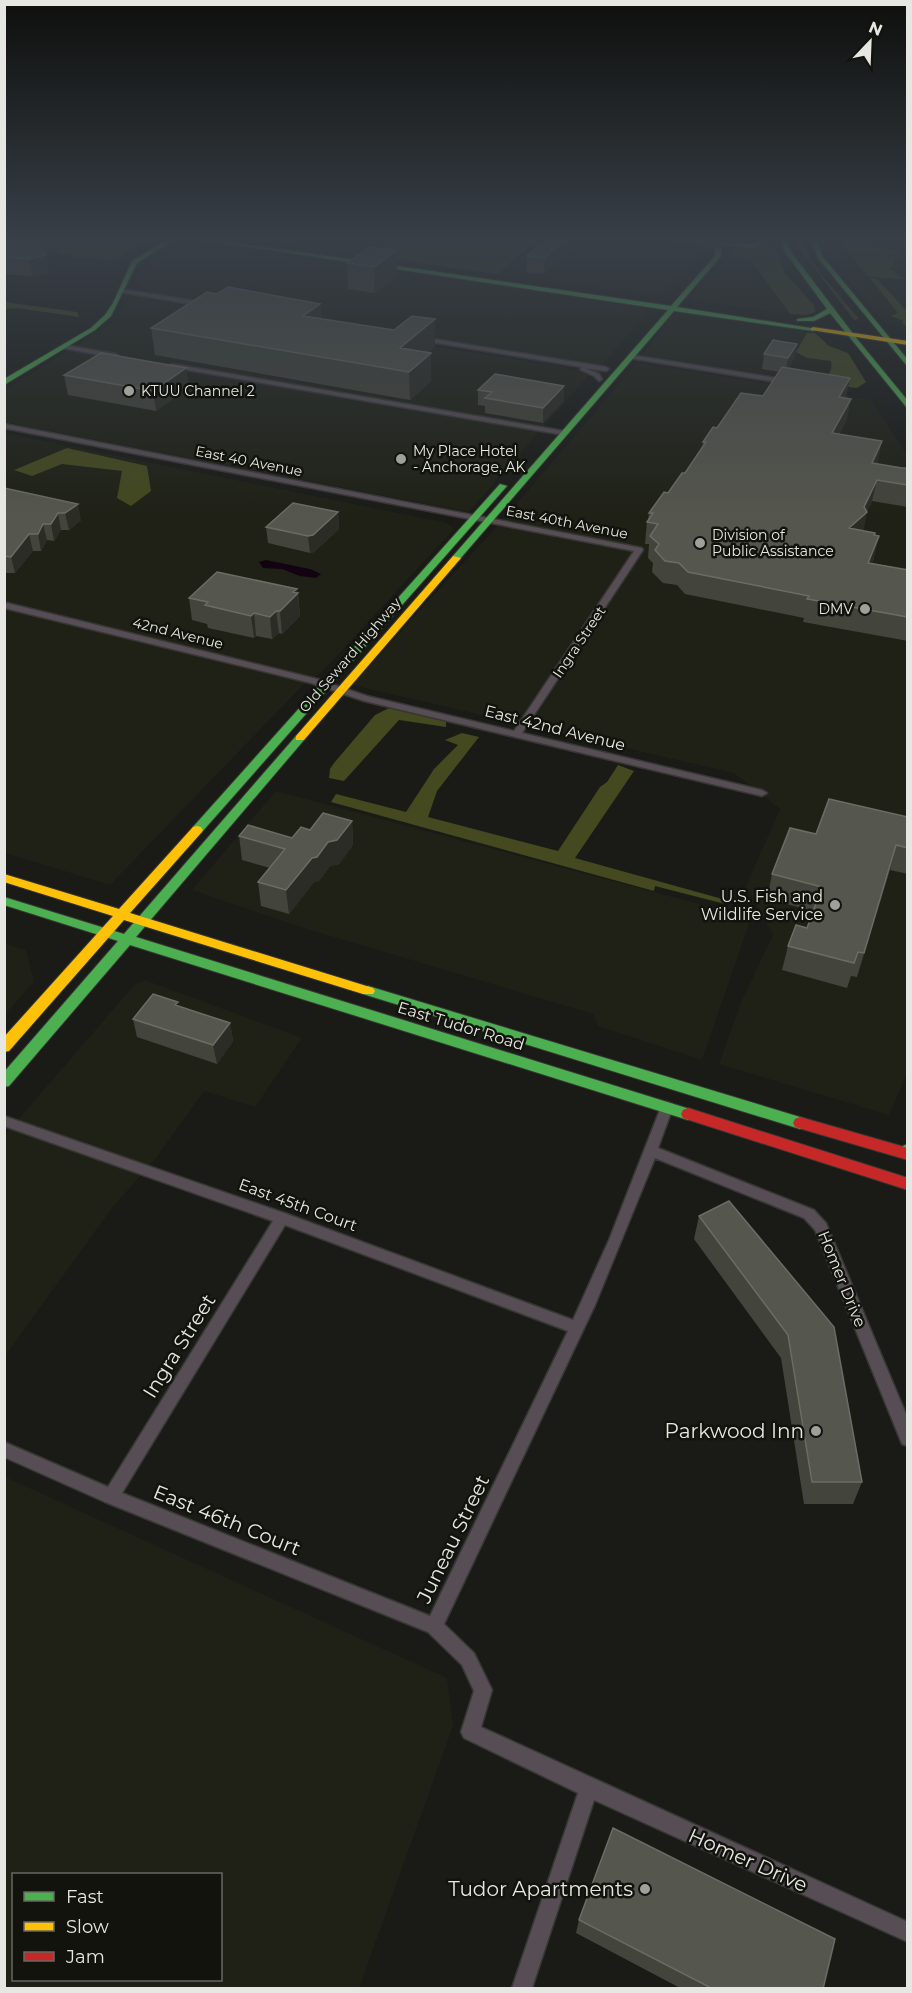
<svg xmlns="http://www.w3.org/2000/svg" width="912" height="1993" font-family="Montserrat,sans-serif">
	<rect width="100%" height="100%" fill="#1a1b17"/>
	<path fill="#1f2116" fill-rule="evenodd" d="M241,239h478l-58,57h-7z
		M823,239h84v92l-21,-9 -8,-7 -28,-32 -26,-37z
		M187,241l295,42 162,25 5,3 -47,54 -454,-73 -12,-10 16,-22z
		M732,250l18,9 40,55 -100,-14z
		M137,298l425,69 27,8 -120,137 -464,-90v-32l103,-64 14,-14 6,-11z
		M684,312l127,20 24,27 2,26 -190,-29 -3,-3 29,-39z
		M637,363l234,37 37,57v614l-19,44 -170,-51 23,-64 31,-65 -27,-49 34,-77 -46,-36 -382,-88 155,-170z
		M4,433l443,90 7,6 -131,142 -22,16 -191,198 -105,-32z
		M276,791l475,127 -49,142 -104,-34 -5,-12 -286,-85 -115,-39z
		M5,944l21,6 8,32 -29,32z
		M145,980l157,58 -47,69 -51,-16 -48,67 -44,50 -107,148v-221l130,-151z
		M5,1477l442,201 6,48 -94,262h-354zM14,1874h206v106h-206z"/>
	<path fill="#3d4024" d="M47,239h110c-15,5 -29,8 -40,21l-42,-2 -3,-4 -13,1z
		M395,239h143l-41,35 -126,-18z
		M792,239h8l19,33 40,47 -5,1z
		M774,245l10,27 30,33 1,7 -8,3 -17,-1 -40,-55 -22,-4 6,-7z"/>
	<path fill="#44491f" d="M838,239h23l-1,5 37,7 1,4 -9,15 6,1v3h5l-2,2 6,2 -8,1 -29,-3z
		M870,278h6l31,33v15l-5,-3 2,-2 -13,-5 7,-3z
		M5,302l72,10 2,5 -62,-9 -12,1z
		M807,333h8l14,13 19,7 18,29 -9,6 -34,-4c5,-8 10,-14 8,-23l-24,-3 -11,-6z
		M67,448l80,18 4,25 -20,15 -14,-8 5,-27 -60,-7 -30,12 -18,-6z
		M389,708l57,12v7l-47,-7 -55,61 -15,-3 1,-9 4,-6 41,-48z
		M462,733l17,4 -42,54 -9,26 130,34 42,-64 7,-5 11,-17 16,6 -59,87 151,42 -1,4 -70,-18 -1,5 -323,-89 5,-8 70,18 28,-43 24,-24 -13,-5z"/>
	<path fill="#120212" d="M266,560l44,9 11,5 -5,4 -16,-2 -18,-7 -19,-1 -4,-6z"/>
	<g fill="none" stroke-linecap="round" stroke-linejoin="round">
		<g stroke="#373734" stroke-width="3">
			<path id="street" d="M673,239l47,4 3,-4h6l-8,8z
				M121,289l87,14 3,2 -3,2 -89,-15z
				M421,337l185,30 3,2 -3,2 -21,-3 14,6 3,5 -3,2 -5,-5 -13,-6 -1,-1 2,-2 -163,-27v-2z
				M64,345l52,9 3,2 -3,2 -54,-10v-2z
				M631,355l158,25 3,2 -3,2 -160,-26v-2z
				M172,364l392,67 4,2 -4,2 -394,-68 -1,-1z
				M4,424l638,124 1,2 -121,183 240,57 5,3 -5,3 -398,-95 -53,-18 -307,-75v-4l3,-1 310,76 50,17 147,35 120,-180 -630,-123z
				M667,1102l5,2 1,3 -15,41 156,62 12,13 82,196v27l-6,-2 -2,-5 -85,-209 -11,-12 -149,-60 -60,147 -151,319 30,29 18,37 -11,37 427,195v20l-314,-142 -62,188h-20l66,-195 -114,-55 -3,-6 13,-41 -12,-26 -34,-33 -323,-130 -101,-45v-15l104,45 165,-266 -269,-95v-10l283,98 286,106 36,-80 52,-133 1,-3zM285,1225l283,106 -138,285 -308,-123z"/>
		</g>
		<g stroke="#373734" stroke-width="2">
			<path id="fast" d="M168,239h8l-39,24 -26,53 -16,14 -91,55v-6l87,-51 14,-13 8,-12 19,-42z
				M195,239h17l459,67 44,-50v-7l3,-2 3,2v7l-44,51 140,22 -4,2 -139,-20 -215,249h-6v-4l215,-246z
				M766,239h9l-21,9 -36,-3 3,-2 32,1z
				M779,239h6l6,13 66,87 51,62v8l-78,-96 -16,8h-17v-2l16,-2 14,-8 -42,-57z
				M810,239h6l7,18 85,103v7l-90,-109z
				M500,484l7,2 -306,347h-8l-2,-3 2,-3z
				M300,735l4,1v4l-168,197 557,173 2,4 -2,4 -5,2 -558,-175 -121,141 -5,1v-15l114,-131 -114,-36v-8l120,37 172,-198z
				M368,986l432,131 5,2 2,4 -2,4 -5,2 -437,-135 -2,-3z
				M908,1144v14l-7,-1 -3,-4 5,-7z"/>
		</g>
		<g stroke="#373734" stroke-width="2">
			<path id="slow" d="M813,327l95,14v4l-97,-15v-2z
				M453,556l8,2 -157,182h-8v-4z
				M197,826l4,1 2,3 -2,3 -71,80 243,75 2,3 -2,3h-10l-239,-74 -115,131 -5,1v-15l109,-121 -109,-34v-8l115,35 74,-82z"/>
		</g>
		<g stroke="#373734" stroke-width="2">
			<path id="jam" d="M688,1108l220,70v12l-225,-72 -2,-4 2,-4z
				M800,1117l108,31v12l-113,-33 -2,-4 2,-4z"/>
		</g>
		<use href="#street" fill="#564d55" fill-rule="evenodd"/>
		<use href="#fast" fill="#4caf50" fill-rule="evenodd"/>
		<use href="#slow" fill="#ffc107" fill-rule="evenodd"/>
		<use href="#jam" fill="#c62828" fill-rule="evenodd"/>
	</g>
	<path fill="#43443b" d="M4,239l48,12 -6,5 3,17 -17,3 -28,-2z
		M541,239h33l-1,9 -29,26 -18,-2 1,-16 14,-13z
		M396,251l1,25 -22,17 -27,-4 -1,-26z
		M217,294l103,10 1,15 114,27 -7,6 3,29 -21,19 -255,-45 -4,-27z
		M797,344l-3,14 -6,10 58,30 1,21 -8,15 39,28 -1,2 25,4h6v39l-36,-6 -5,10 -4,20 11,4v23l-2,5 36,7v71l-105,-19 1,-4 -119,-24 -8,-9 -14,-2 -11,-11 1,-9 -5,-5 1,-14h-4l2,-22 1,-2 1,-7 36,-40 17,-24 1,-7 14,-14 46,-32 17,-24 -18,-3 2,-15z
		M186,368l3,19 -33,24 -88,-16 -4,-20z
		M478,390l86,11 -21,22 -58,-10v-7l-7,-1z
		M4,488l77,32 -12,10h-8l-7,11 -7,-1 -6,11h-8l-18,22h-11z
		M338,512l1,17 -25,23 -4,1 -42,-10 -2,-16z
		M298,593l2,23 -18,18 -3,-1 -7,6 -16,-3 -2,2 -46,-10 -1,-4 -15,-4 -3,-22z
		M908,817v57l-18,-4 -33,107 -6,-1 -4,12 -65,-18 6,-24 19,-18 7,-17 -47,-12 5,-25 44,-40z
		M352,821l1,24 -14,19 -9,2 -11,15 -5,1 -25,32 -28,-8 -3,-24 12,-14 -28,-8 -3,-24 53,2 18,-8z
		M178,1006l52,17 3,18 -16,23 -80,-27 -4,-18z
		M699,1216l135,111 28,155 -9,22h-49l-23,-146 -87,-119z
		M579,1920l244,69h-141l-106,-56z"/>
	<path fill="#2b2c25" d="M42,239h8l2,12 -6,5 3,17 -17,3 -3,-17 9,-16z
		M565,239h9l-1,9 -29,26 1,-16z
		M396,251l1,25 -22,17 -1,-26z
		M320,304l1,27 -18,-15z
		M435,319v27l-29,25 -6,-23z
		M797,344l-3,14 -9,15 3,-15z
		M431,353v28l-21,19 -1,-28z
		M186,368l3,19 -33,24 -3,-20z
		M850,378l-4,20 -11,19 4,-20z
		M564,386v15l-21,22v-15z
		M851,399l-4,20 -19,34 4,-20z
		M882,441l-4,21 -11,22 5,-21z
		M877,480l-5,21 -5,11 -4,21 -14,-5 15,-21z
		M78,504l3,16 -12,10 -4,-17z
		M338,512l1,17 -25,23 -4,1 -2,-17z
		M58,513l3,17 -7,11 -3,-17z
		M43,524l4,16 -6,11 -3,-17z
		M29,534l4,17 -18,22 -4,-16z
		M879,536l-5,22 -11,27 5,-22z
		M297,589l3,27 -18,18 -2,-23z
		M276,611l3,22 -7,6 -2,-22z
		M254,613l2,23 -2,2 -3,-22z
		M352,821l1,24 -14,19 -9,2 -11,15 -5,1 -25,32 -3,-24 26,-32z
		M896,845l-6,25 -33,107 7,-24z
		M230,1023l3,18 -16,23 -4,-19z"/>
	<path fill="#55564d" stroke="#6c6c64" stroke-width="1.5" d="M4,239h38l-4,4 8,12 -17,4 -25,-2z
		M545,239h21l-21,19 -18,-2z
		M370,247l26,4 -22,16 -27,-4z
		M228,287l92,17 -17,12 91,14 18,-14 23,3 -35,29 31,5 -22,19 -258,-44 56,-36 10,2z
		M773,340l24,4 -9,14 -24,-4z
		M101,353l85,15 -33,23 -89,-16z
		M782,367l68,11 -11,19 12,2 -19,34 50,8 -10,22 30,5h6v17l-31,-5 -13,27 3,5 -18,16 26,5 -1,2 5,1 -11,27 40,7v47l-101,-18 2,-3 -121,-24 -9,-9 -14,-2 -10,-11 4,-6 -9,-8 8,-12 -11,-2 6,-9h-4l15,-21 4,1 14,-20h3l21,-31h-3l10,-15 4,1 24,-35 22,3z
		M495,374l69,12 -21,22 -58,-10 7,-6 -14,-2z
		M4,488l74,16 -13,9h-7l-7,11h-8l-5,10h-9l-18,23 -7,-1z
		M293,503l45,9 -25,23 -5,1 -42,-9z
		M217,572l80,17 -4,3 5,1 -18,18h-4l-6,6 -16,-4 -3,3 -46,-11 3,-3 -19,-4z
		M829,799l79,18v31l-12,-3 -32,108 -6,-1 -4,11 -66,-17 8,-21 11,3 15,-41 -50,-13 18,-46 26,6z
		M323,813l29,8 -15,19 -9,2 -11,15 -5,1 -26,32 -28,-8 27,-33 -46,-13 9,-11 44,13 9,-11 9,3z
		M153,994l25,8 -3,3 55,18 -17,22 -80,-26z
		M729,1201l105,126 28,155h-50l-24,-147 -89,-119z
		M613,1828l222,111 -12,50h-110l-134,-69z"/>
	<linearGradient id="sky" x2="0" y2="1"><stop stop-color="#0e0f0d"/><stop offset="0.46" stop-color="#383f47"/><stop offset="1" stop-color="#383f47" stop-opacity="0"/></linearGradient>
	<rect width="912" height="518" fill="url(#sky)"/>
	<g fill="#9fa09b" stroke="#12130d" stroke-width="2">
		<circle cx="129" cy="391" r="6"/>
		<circle cx="401" cy="459" r="6"/>
		<circle cx="700" cy="543" r="6"/>
		<circle cx="865" cy="609" r="6"/>
		<circle cx="835" cy="905" r="6"/>
		<circle cx="816" cy="1431" r="6"/>
		<circle cx="645" cy="1889" r="6"/>
	</g>
	<g text-anchor="middle" dominant-baseline="central" stroke-width="5" stroke-linejoin="round" paint-order="stroke">
		<g font-size="14" fill="#e6e7e2" stroke="#12130d" text-anchor="start">
			<text x="141" y="391">KTUU Channel 2</text>
			<text x="413" y="451">My Place Hotel<tspan x="413" dy="16">- Anchorage, AK</tspan></text>
			<text x="712" y="535">Division of<tspan x="712" dy="16">Public Assistance</tspan></text>
			<text x="853" y="609" text-anchor="end">DMV</text>
		</g>
		<g font-size="14" fill="#e6e7e2" stroke="#12130d">
			<text transform="translate(249 461) rotate(11)">East 40 Avenue</text>
			<text transform="translate(567 522) rotate(11)">East 40th Avenue</text>
			<text transform="translate(178 633) rotate(14)">42nd Avenue</text>
			<text transform="translate(579 642) rotate(-56)">Ingra Street</text>
			<text transform="translate(350 655) rotate(-49)">Old Seward Highway</text>
		</g>
		<g font-size="16" fill="#e6e7e2" stroke="#12130d">
			<text transform="translate(555 728) rotate(14)">East 42nd Avenue</text>
			<text transform="translate(461 1026) rotate(17)">East Tudor Road</text>
			<text transform="translate(298 1205) rotate(20)">East 45th Court</text>
			<text transform="translate(842 1279) rotate(68)">Homer Drive</text>
		</g>
		<g font-size="16" fill="#e6e7e2" stroke="#12130d" text-anchor="end">
			<text x="823" y="896">U.S. Fish and<tspan x="823" dy="18">Wildlife Service</tspan></text>
		</g>
		<g font-size="20" fill="#e6e7e2" stroke="#12130d">
			<text transform="translate(179 1346) rotate(-58)">Ingra Street</text>
			<text transform="translate(227 1520) rotate(22)">East 46th Court</text>
			<text transform="translate(453 1539) rotate(-64)">Juneau Street</text>
			<text transform="translate(748 1860) rotate(24)">Homer Drive</text>
		</g>
		<g font-size="20" fill="#e6e7e2" stroke="#12130d" text-anchor="end">
			<text x="804" y="1431">Parkwood Inn</text>
			<text x="633" y="1889">Tudor Apartments</text>
		</g>
	</g>
	<rect width="912" height="1993" fill="none" stroke="#e6e7e2" stroke-width="12"/>
	<rect x="12" y="1873" width="210" height="108" fill="#12130d" stroke="#676862" stroke-width="1.5"/>
	<rect x="24" y="1892" width="30" height="9" fill="#4caf50" stroke="#676862" stroke-width="1.5"/>
	<text x="66" y="1903" font-size="18" fill="#e6e7e2">Fast</text>
	<rect x="24" y="1922" width="30" height="9" fill="#ffc107" stroke="#676862" stroke-width="1.5"/>
	<text x="66" y="1933" font-size="18" fill="#e6e7e2">Slow</text>
	<rect x="24" y="1952" width="30" height="9" fill="#c62828" stroke="#676862" stroke-width="1.5"/>
	<text x="66" y="1963" font-size="18" fill="#e6e7e2">Jam</text>
	<g transform="translate(870 42) rotate(23)" stroke="#12130d" stroke-width="4.5" paint-order="stroke">
	<path d="M0-4.5L10 22L0 15L-10 22Z" fill="#e6e7e2"/>
	<text y="-9" font-size="16" font-weight="bold" text-anchor="middle" fill="#e6e7e2">N</text>
	</g>
</svg>
